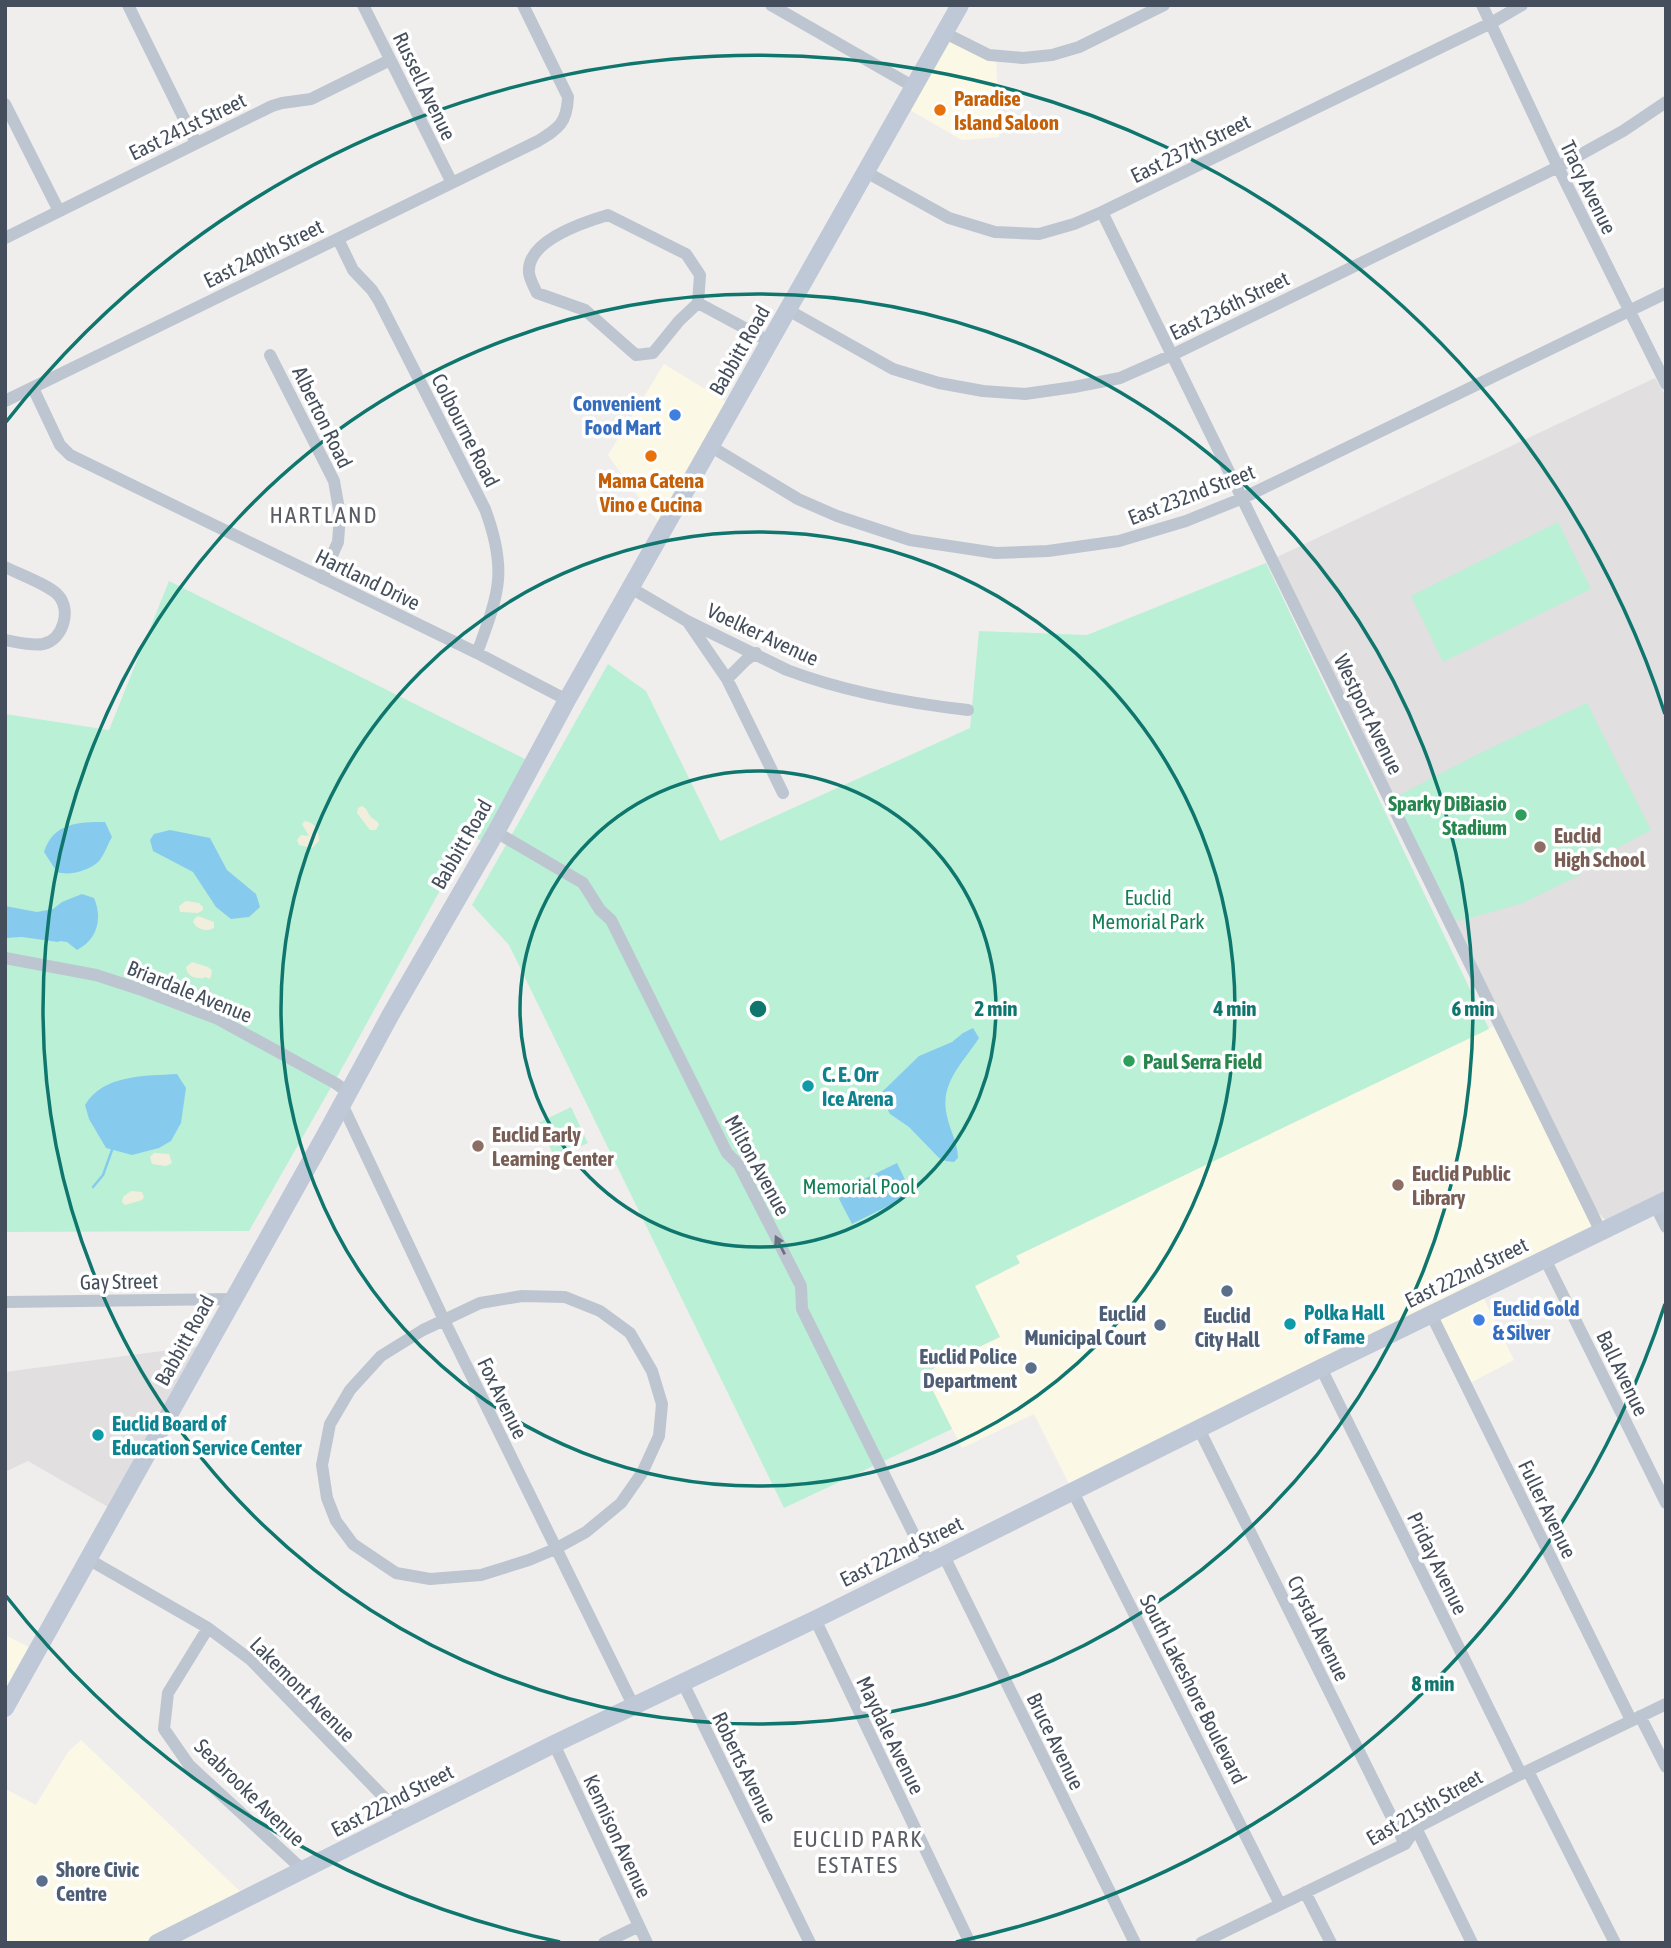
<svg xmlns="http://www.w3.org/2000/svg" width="1671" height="1948" font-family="'Asap Condensed',sans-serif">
	<rect width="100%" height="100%" fill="#f0eeed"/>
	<path fill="#fcf8e6" d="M945,33l51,23 3,81 -37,3 -59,-34z
		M664,364l69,42 -69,123 -34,-43 -22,-31z
		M1498,1024l103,208 -121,59 34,69 -48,25 -35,-70 -358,177 -39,-78 -72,34 -38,-75 76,-36 -25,-51 44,-22 -3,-8z
		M5,1635l32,16 -32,57z
		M81,1740l166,158 -90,45h-152v-154l31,16 32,-53z"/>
	<path fill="#e1dfdf" d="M1655,378l11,18v798l-59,27 -10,-9 -320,-655z
		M207,1345l-92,166 -87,-50 -23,11v-100z"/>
	<path fill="#baf0d6" d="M1558,522l33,67 -148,73 -32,-66z
		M1266,563l223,466 -473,227 4,7 -45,23 25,51 -76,36 28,56 -168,79 -275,-563 -37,-40 136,-241 38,27 74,150 250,-113 9,-97 108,4z
		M169,581l364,182 -44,81 -19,-8 -124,225 -97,170 -244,1v-518l104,16z
		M1587,703l64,127 -62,33 -9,12 -57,28 -60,17 -12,1 -59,-122 88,-46z
		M571,1107l17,36 -33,15 -17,-35z"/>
	<path fill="#f2eedd" d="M362,806c6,3 5,7 9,11 3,3 6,3 8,7l-3,6h-6l-13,-17 1,-5z
		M305,821c11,2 14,10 14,20l-7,7 -13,-3 -2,-5 4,-5 8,1 -7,-12z
		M186,901l13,2 4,4v3l-5,3 -18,-1 -1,-6z
		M198,916l16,6v6c-7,4 -17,2 -21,-6l1,-3z
		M192,962l16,5 4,3 -1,7 -2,2 -3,-2c-7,3 -19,1 -20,-10z
		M154,1153l15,1 3,9 -6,3 -14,-2 -2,-7z
		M131,1191l11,1 2,5 -2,3 -17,5 -3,-3 1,-5z"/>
	<path fill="#86cbee" d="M105,822l7,15c-5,8 -8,20 -15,26 -10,8 -28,13 -40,9l-13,-20c9,-29 34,-30 61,-30z
		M170,830l40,8 17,32 29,24 4,13 -11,10 -18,2 -15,-12 -23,-35 -40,-21 -3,-11 4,-6z
		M82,894l12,4c9,21 3,42 -17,52l-10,-8 -7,-1 -2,1 -36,-5 -17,1v-32l32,6 16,-3 9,-7z
		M973,1028l6,10c-16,25 -40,45 -32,78 3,15 11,27 11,42l-4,4 -8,-1 -7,-3 -30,-31 -19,-13 -7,-14 -1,-8 37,-36 33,-14 11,-9z
		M177,1074l9,14 -5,35 -10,18 -12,7 -27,7 -26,-7 -17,-29 -4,-14c19,-31 60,-29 92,-31z
		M897,1163l15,31 -60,30 -16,-31z"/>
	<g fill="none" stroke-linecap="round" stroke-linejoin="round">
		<path stroke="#86cbee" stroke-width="2.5" d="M93,1187l10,-12 9,-25"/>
		<path stroke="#bdc6d0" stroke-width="12" d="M128,5l68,138
			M363,5l89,178
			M771,5l143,82
			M1482,5l76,162 108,217
			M945,33l44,22 34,3 29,-3 27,-8 85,-42
			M5,104l54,107
			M866,172l83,46 46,14 44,2 35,-10 28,-12 389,-189 31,-18
			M1102,212l499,1020
			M608,215l78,39 14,21 -2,28 -19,18 -26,32 -17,2 -51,-45 -48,-17c-3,-6 -7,-13 -8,-20 -3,-32 55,-51 79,-58z
			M5,238l267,-132 10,-3 29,-4 79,-39
			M338,239l15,31 19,20 7,11 106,208c23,62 14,84 -8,144
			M698,303l71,38
			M788,310l105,59 46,14 44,8 42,3 49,-7 46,-9 52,-23 386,-188 65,-36 43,-29
			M270,355l64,126 6,34 -2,27 -16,36
			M33,388l27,57 10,10 407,198 90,47
			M5,401l533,-260c21,-13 29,-18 30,-44l-45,-92
			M710,446l88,53 39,17 73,24 86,13 52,-2 71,-10 67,-20 57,-23 423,-205
			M5,567c14,7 44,18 53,28 14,15 5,45 -15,49 -12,2 -26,-2 -38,-4
			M631,588l56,33 100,49c58,22 119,33 181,40
			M688,622l39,57 56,114
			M727,679l19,-19 10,-7
			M496,832l87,51 17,27 11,10 116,233 12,12 62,121 1,23 126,254
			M5,958l91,17 43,14 79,30 117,64 13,9
			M342,1104l102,216 190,387
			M1655,1205l11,22
			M1545,1259l121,244
			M522,1296l43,1 35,14 30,22 22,38 10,33 -3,32 -17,37 -21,30 -35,29 -31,17 -26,11 -48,15 -51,4 -34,-6 -43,-29 -17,-23 -9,-23 -5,-33 8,-41 20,-34 31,-34 42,-26 57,-27z
			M5,1302l228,-3
			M1431,1314l200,406
			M1321,1368l200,406
			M1199,1429l206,415
			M1073,1492l207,412
			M944,1556l191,387
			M88,1559l120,69 43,32 154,159
			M815,1619l155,324
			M208,1628l-40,65 -4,36 25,36 114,105
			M683,1683l127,260
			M1640,1716l26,51
			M554,1744l93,199
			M1528,1771l87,172
			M1416,1828l56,115
			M1305,1892l26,51
			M604,1943l35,-17
			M1201,1943l204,-99 11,-16 105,-54 145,-70"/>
		<path stroke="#bfc8d7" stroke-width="18" d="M5,1708l322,-576 64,-118 105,-182 71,-132 393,-695
			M157,1943l397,-199 264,-126 503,-250 345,-168"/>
	</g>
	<defs><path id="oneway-solid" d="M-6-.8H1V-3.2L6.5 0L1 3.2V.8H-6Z" transform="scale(1.75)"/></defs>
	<use fill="#69727f" href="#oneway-solid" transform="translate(780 1245) rotate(-117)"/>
	<g fill="none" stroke="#0f766e" stroke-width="3.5">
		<circle cx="758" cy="1009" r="238"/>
		<circle cx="758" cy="1009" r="477"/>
		<circle cx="758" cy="1009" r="715"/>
		<path d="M1665 1304A954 954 0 0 1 956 1942M560 1942A954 954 0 0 1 6 1596M6 422A954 954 0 0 1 1665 714"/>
	</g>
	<g fill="#e8710a" stroke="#fff" stroke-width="2.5">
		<circle cx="940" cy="110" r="7"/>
		<circle cx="651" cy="456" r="7"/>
	</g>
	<g fill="#3f7fe0" stroke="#fff" stroke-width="2.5">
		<circle cx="675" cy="415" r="7"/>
		<circle cx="1479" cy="1320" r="7"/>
	</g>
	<g fill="#2e9e5b" stroke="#fff" stroke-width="2.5">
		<circle cx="1521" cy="815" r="7"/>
		<circle cx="1129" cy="1061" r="7"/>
	</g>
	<g fill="#8d6e63" stroke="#fff" stroke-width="2.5">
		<circle cx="1540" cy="847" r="7"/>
		<circle cx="478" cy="1146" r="7"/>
		<circle cx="1398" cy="1185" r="7"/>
	</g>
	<g fill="#0f9aa8" stroke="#fff" stroke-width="2.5">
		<circle cx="808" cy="1086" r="7"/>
		<circle cx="1290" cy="1324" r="7"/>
		<circle cx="98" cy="1435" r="7"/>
	</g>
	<g fill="#5c6f8a" stroke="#fff" stroke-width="2.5">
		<circle cx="1227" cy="1291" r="7"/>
		<circle cx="1160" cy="1325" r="7"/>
		<circle cx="1031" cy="1368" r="7"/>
		<circle cx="42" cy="1881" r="7"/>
	</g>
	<g text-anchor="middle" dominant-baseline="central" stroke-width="7" stroke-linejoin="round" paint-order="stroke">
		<g font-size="21" fill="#454e5c" stroke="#fff">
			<text transform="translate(425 86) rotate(64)">Russell Avenue</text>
			<text transform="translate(187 126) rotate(-26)">East 241st Street</text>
			<text transform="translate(1190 148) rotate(-26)">East 237th Street</text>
			<text transform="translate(1589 187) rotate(64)">Tracy Avenue</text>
			<text transform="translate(263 253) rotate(-26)">East 240th Street</text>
			<text transform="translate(1229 305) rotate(-26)">East 236th Street</text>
			<text transform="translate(739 350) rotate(-60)">Babbitt Road</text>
			<text transform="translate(323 417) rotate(64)">Alberton Road</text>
			<text transform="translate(466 430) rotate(63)">Colbourne Road</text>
			<text transform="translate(1191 494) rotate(-21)">East 232nd Street</text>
			<text transform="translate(368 579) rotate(26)">Hartland Drive</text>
			<text transform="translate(763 634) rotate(25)">Voelker Avenue</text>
			<text transform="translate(1369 714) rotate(64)">Westport Avenue</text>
			<text transform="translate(461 844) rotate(-60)">Babbitt Road</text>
			<text transform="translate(190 991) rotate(22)">Briardale Avenue</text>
			<text transform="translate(758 1165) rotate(61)">Milton Avenue</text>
			<text transform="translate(1466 1272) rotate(-26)">East 222nd Street</text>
			<text transform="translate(119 1281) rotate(-1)">Gay Street</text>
			<text transform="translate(184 1340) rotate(-61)">Babbitt Road</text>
			<text transform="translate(1623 1373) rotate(64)">Ball Avenue</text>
			<text transform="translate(503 1398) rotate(64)">Fox Avenue</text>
			<text transform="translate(1548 1509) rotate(64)">Fuller Avenue</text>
			<text transform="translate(901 1551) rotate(-26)">East 222nd Street</text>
			<text transform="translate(1438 1563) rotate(64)">Priday Avenue</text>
			<text transform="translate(1319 1628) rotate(64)">Crystal Avenue</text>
			<text transform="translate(303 1689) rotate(45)">Lakemont Avenue</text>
			<text transform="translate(1194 1689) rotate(63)">South Lakeshore Boulevard</text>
			<text transform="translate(891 1735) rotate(64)">Maydale Avenue</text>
			<text transform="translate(1056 1741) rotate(64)">Bruce Avenue</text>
			<text transform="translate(745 1767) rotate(64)">Roberts Avenue</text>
			<text transform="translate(250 1792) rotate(44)">Seabrooke Avenue</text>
			<text transform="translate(392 1800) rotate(-27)">East 222nd Street</text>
			<text transform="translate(1424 1807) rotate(-30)">East 215th Street</text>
			<text transform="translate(618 1836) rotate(65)">Kennison Avenue</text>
		</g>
		<g font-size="21" font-weight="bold" fill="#c56008" stroke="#fff" text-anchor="start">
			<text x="954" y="98">Paradise<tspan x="954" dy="24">Island Saloon</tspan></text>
			<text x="651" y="480" text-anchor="middle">Mama Catena<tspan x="651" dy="24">Vino e Cucina</tspan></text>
		</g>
		<g font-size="21" font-weight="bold" fill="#366cbe" stroke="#fff" text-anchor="end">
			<text x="661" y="403">Convenient<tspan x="661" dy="24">Food Mart</tspan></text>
			<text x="1493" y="1308" text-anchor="start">Euclid Gold<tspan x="1493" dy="24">&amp; Silver</tspan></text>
		</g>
		<g font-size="21" font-weight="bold" fill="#27864d" stroke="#fff" text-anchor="end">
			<text x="1507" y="803">Sparky DiBiasio<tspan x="1507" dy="24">Stadium</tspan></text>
			<text x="1143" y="1061" text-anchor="start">Paul Serra Field</text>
		</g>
		<g font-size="21" font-weight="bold" fill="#785e54" stroke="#fff" text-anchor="start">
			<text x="1554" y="835">Euclid<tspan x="1554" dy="24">High School</tspan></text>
			<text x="492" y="1134">Euclid Early<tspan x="492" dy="24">Learning Center</tspan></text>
			<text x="1412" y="1173">Euclid Public<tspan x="1412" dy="24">Library</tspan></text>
		</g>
		<g font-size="21" fill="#147f57" stroke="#fff">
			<text x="1148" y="897">Euclid<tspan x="1148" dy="24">Memorial Park</tspan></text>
			<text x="859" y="1186">Memorial Pool</text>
		</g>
		<g font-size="21" font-weight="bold" fill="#0d838f" stroke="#fff" text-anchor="start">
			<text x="822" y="1074">C. E. Orr<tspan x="822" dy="24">Ice Arena</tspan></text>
			<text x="1304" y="1312">Polka Hall<tspan x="1304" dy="24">of Fame</tspan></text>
			<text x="112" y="1423">Euclid Board of<tspan x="112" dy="24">Education Service Center</tspan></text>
		</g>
		<g font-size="21" font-weight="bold" fill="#4e5e75" stroke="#fff" text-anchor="end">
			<text x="1146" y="1313">Euclid<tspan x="1146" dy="24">Municipal Court</tspan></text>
			<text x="1227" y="1315" text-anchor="middle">Euclid<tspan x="1227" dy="24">City Hall</tspan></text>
			<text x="1017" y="1356">Euclid Police<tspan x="1017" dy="24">Department</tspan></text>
			<text x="56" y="1869" text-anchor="start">Shore Civic<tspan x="56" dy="24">Centre</tspan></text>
		</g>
		<g font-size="23" letter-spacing="2" fill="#5a5d63" stroke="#fff">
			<text x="324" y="515">HARTLAND</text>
			<text x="858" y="1839">EUCLID PARK<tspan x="858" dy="26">ESTATES</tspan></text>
		</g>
	</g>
	<circle cx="758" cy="1009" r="10" fill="#0f766e" stroke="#fff" stroke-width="3.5"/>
	<g font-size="21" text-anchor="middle" font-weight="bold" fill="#0f766e" stroke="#fff" stroke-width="7" stroke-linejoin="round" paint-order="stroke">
		<text x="996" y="1016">2 min</text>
		<text x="1235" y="1016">4 min</text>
		<text x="1473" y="1016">6 min</text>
		<text x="1433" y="1691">8 min</text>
	</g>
	<rect width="1671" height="1948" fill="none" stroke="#454e5c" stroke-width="14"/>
</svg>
